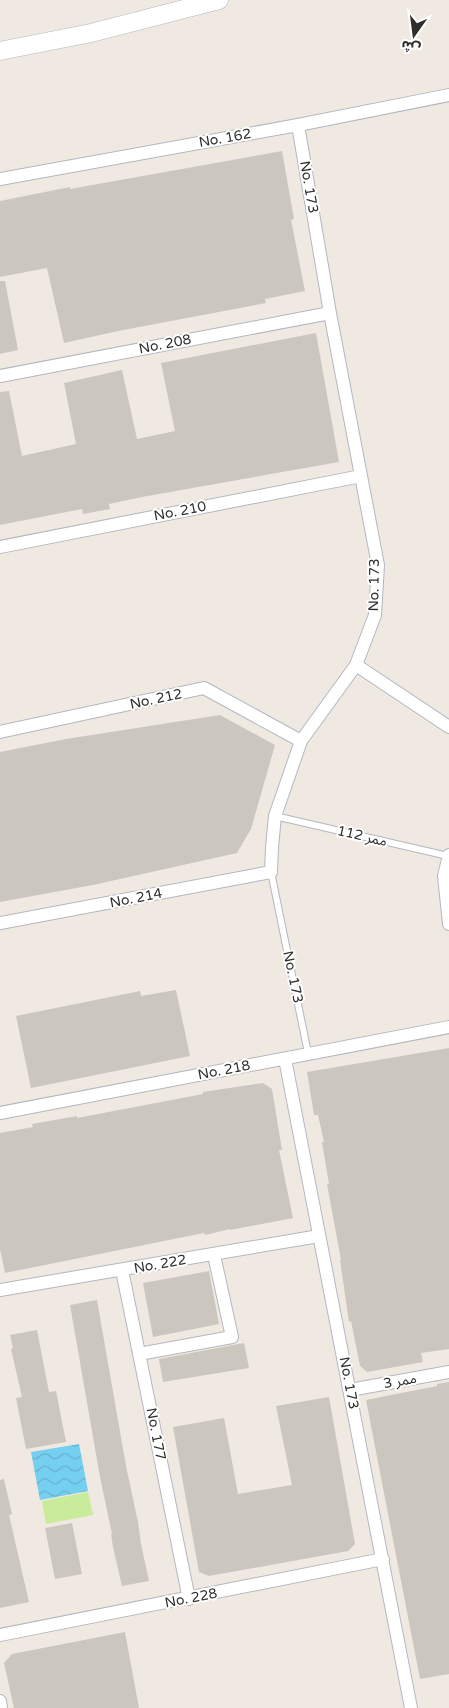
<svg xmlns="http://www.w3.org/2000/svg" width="449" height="1708" font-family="'Varela Round','Noto Sans Arabic',sans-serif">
	<defs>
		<pattern id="water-waves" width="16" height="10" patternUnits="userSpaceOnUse" patternTransform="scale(1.25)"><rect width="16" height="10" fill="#75cff0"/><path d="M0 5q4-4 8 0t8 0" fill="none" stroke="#66b2ce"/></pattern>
	</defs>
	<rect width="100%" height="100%" fill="#efe9e1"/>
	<path fill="#c9ec9a" d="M88,1492l5,23 -47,9 -4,-23z"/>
	<path fill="url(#water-waves)" d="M79,1444l9,47 -48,9 -9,-48z"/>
	<path fill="#cbc7bf" d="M282,151l12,68 -3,1 14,71 -40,8 1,4 -148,28 -54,12 -17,-75 -47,9v-76l70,-14v2z
		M0,281h5l13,69 -18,4z
		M316,333l23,129 -197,35 -33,7 1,5 -27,5 -1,-5 -82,16v-133l9,-1 13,65 54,-12 -12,-61 58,-13 15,69 38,-8 -14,-68z
		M220,715l55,30 -24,84 -14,24 -144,32 -93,17v-150l66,-13z
		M176,990l14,66 -159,32 -15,-72 124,-25 1,5z
		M449,1048v301l-28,4 2,9 -56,10 -7,-6 -9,-45 -2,1 -9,-62h1l-14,-76h2l-7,-42h2l-6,-27h-4l-7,-43z
		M263,1083l9,6 10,61h-3l14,68 -63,12v-1l-25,6 -1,-2 -199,40 -5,-24v-116l33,-6 -1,-3 45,-8v2l126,-24v-2z
		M209,1271l10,53 -66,13 -10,-54z
		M97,1300l29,166 12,56 3,22 8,37 -27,5 -9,-39 -2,-13h1l-12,-57 -30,-172z
		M37,1330l12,62 7,-1 10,51 -40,7 -10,-51 6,-1 -11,-48 2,-1 -3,-13z
		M244,1343l5,25 -86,14 -4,-23z
		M449,1382v292l-29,5 -54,-279 71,-14v-2z
		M329,1397l26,147 -7,7 -139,25 -10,-4 -26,-145 51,-9 14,76 54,-9 -16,-79z
		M4,1479l8,35 -3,1 20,87 -29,6v-128z
		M72,1523l10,51 -27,5 -10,-51z
		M125,1632l14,76h-125l-10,-45 8,-9z"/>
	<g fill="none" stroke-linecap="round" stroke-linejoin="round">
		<g stroke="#b4b7c1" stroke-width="8">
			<path id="service" d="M275,816l173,40
				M271,872l37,181"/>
		</g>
		<g stroke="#b4b7c1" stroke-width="14">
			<path id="minor" d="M0,179l298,-54 151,-30
				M0,376l330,-63
				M0,547l361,-71
				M356,665l93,62
				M0,732l204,-44 97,53
				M449,855l-5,21 5,48
				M0,923l271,-51 1,-25 3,-31 26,-75 55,-76 19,-50 3,-50 -48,-252 -32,-188
				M285,1059l126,649
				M0,1113l449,-86
				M122,1270l67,329
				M0,1290l319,-54
				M139,1354l93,-17 -18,-82
				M350,1390l99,-18
				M0,1635l383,-76
				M0,1701l1,7"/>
		</g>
		<g stroke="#b4b7c1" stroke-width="19">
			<path id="secondary" d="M0,51l91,-18 128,-33"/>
		</g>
		<use href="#service" stroke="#fff" stroke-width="6"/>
		<use href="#minor" stroke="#fff" stroke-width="12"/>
		<use href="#secondary" stroke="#fff" stroke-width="18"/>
	</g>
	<g text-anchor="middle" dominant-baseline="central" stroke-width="4" stroke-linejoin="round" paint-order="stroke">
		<g font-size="14" fill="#2e2e2e" stroke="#fff">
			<text transform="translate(225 138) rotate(-10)">No. 162</text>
			<text transform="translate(309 187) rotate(80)">No. 173</text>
			<text transform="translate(165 344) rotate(-11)">No. 208</text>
			<text transform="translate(180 511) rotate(-11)">No. 210</text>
			<text transform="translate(374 585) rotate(-89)">No. 173</text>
			<text transform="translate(156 699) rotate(-12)">No. 212</text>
			<text transform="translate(362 836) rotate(13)">ممر 112</text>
			<text transform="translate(136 898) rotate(-11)">No. 214</text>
			<text transform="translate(293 977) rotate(78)">No. 173</text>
			<text transform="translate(224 1070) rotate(-11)">No. 218</text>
			<text transform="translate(160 1264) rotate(-10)">No. 222</text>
			<text transform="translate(400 1381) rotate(-10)">ممر 3</text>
			<text transform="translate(349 1383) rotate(79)">No. 173</text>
			<text transform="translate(156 1434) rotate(79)">No. 177</text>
			<text transform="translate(191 1598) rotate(-11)">No. 228</text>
		</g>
	</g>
	<g transform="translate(414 35) rotate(194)" stroke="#ffffff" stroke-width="4" paint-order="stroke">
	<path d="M0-4L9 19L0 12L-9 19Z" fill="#2e2e2e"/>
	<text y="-8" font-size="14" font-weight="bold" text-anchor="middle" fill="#2e2e2e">ش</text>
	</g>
</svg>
